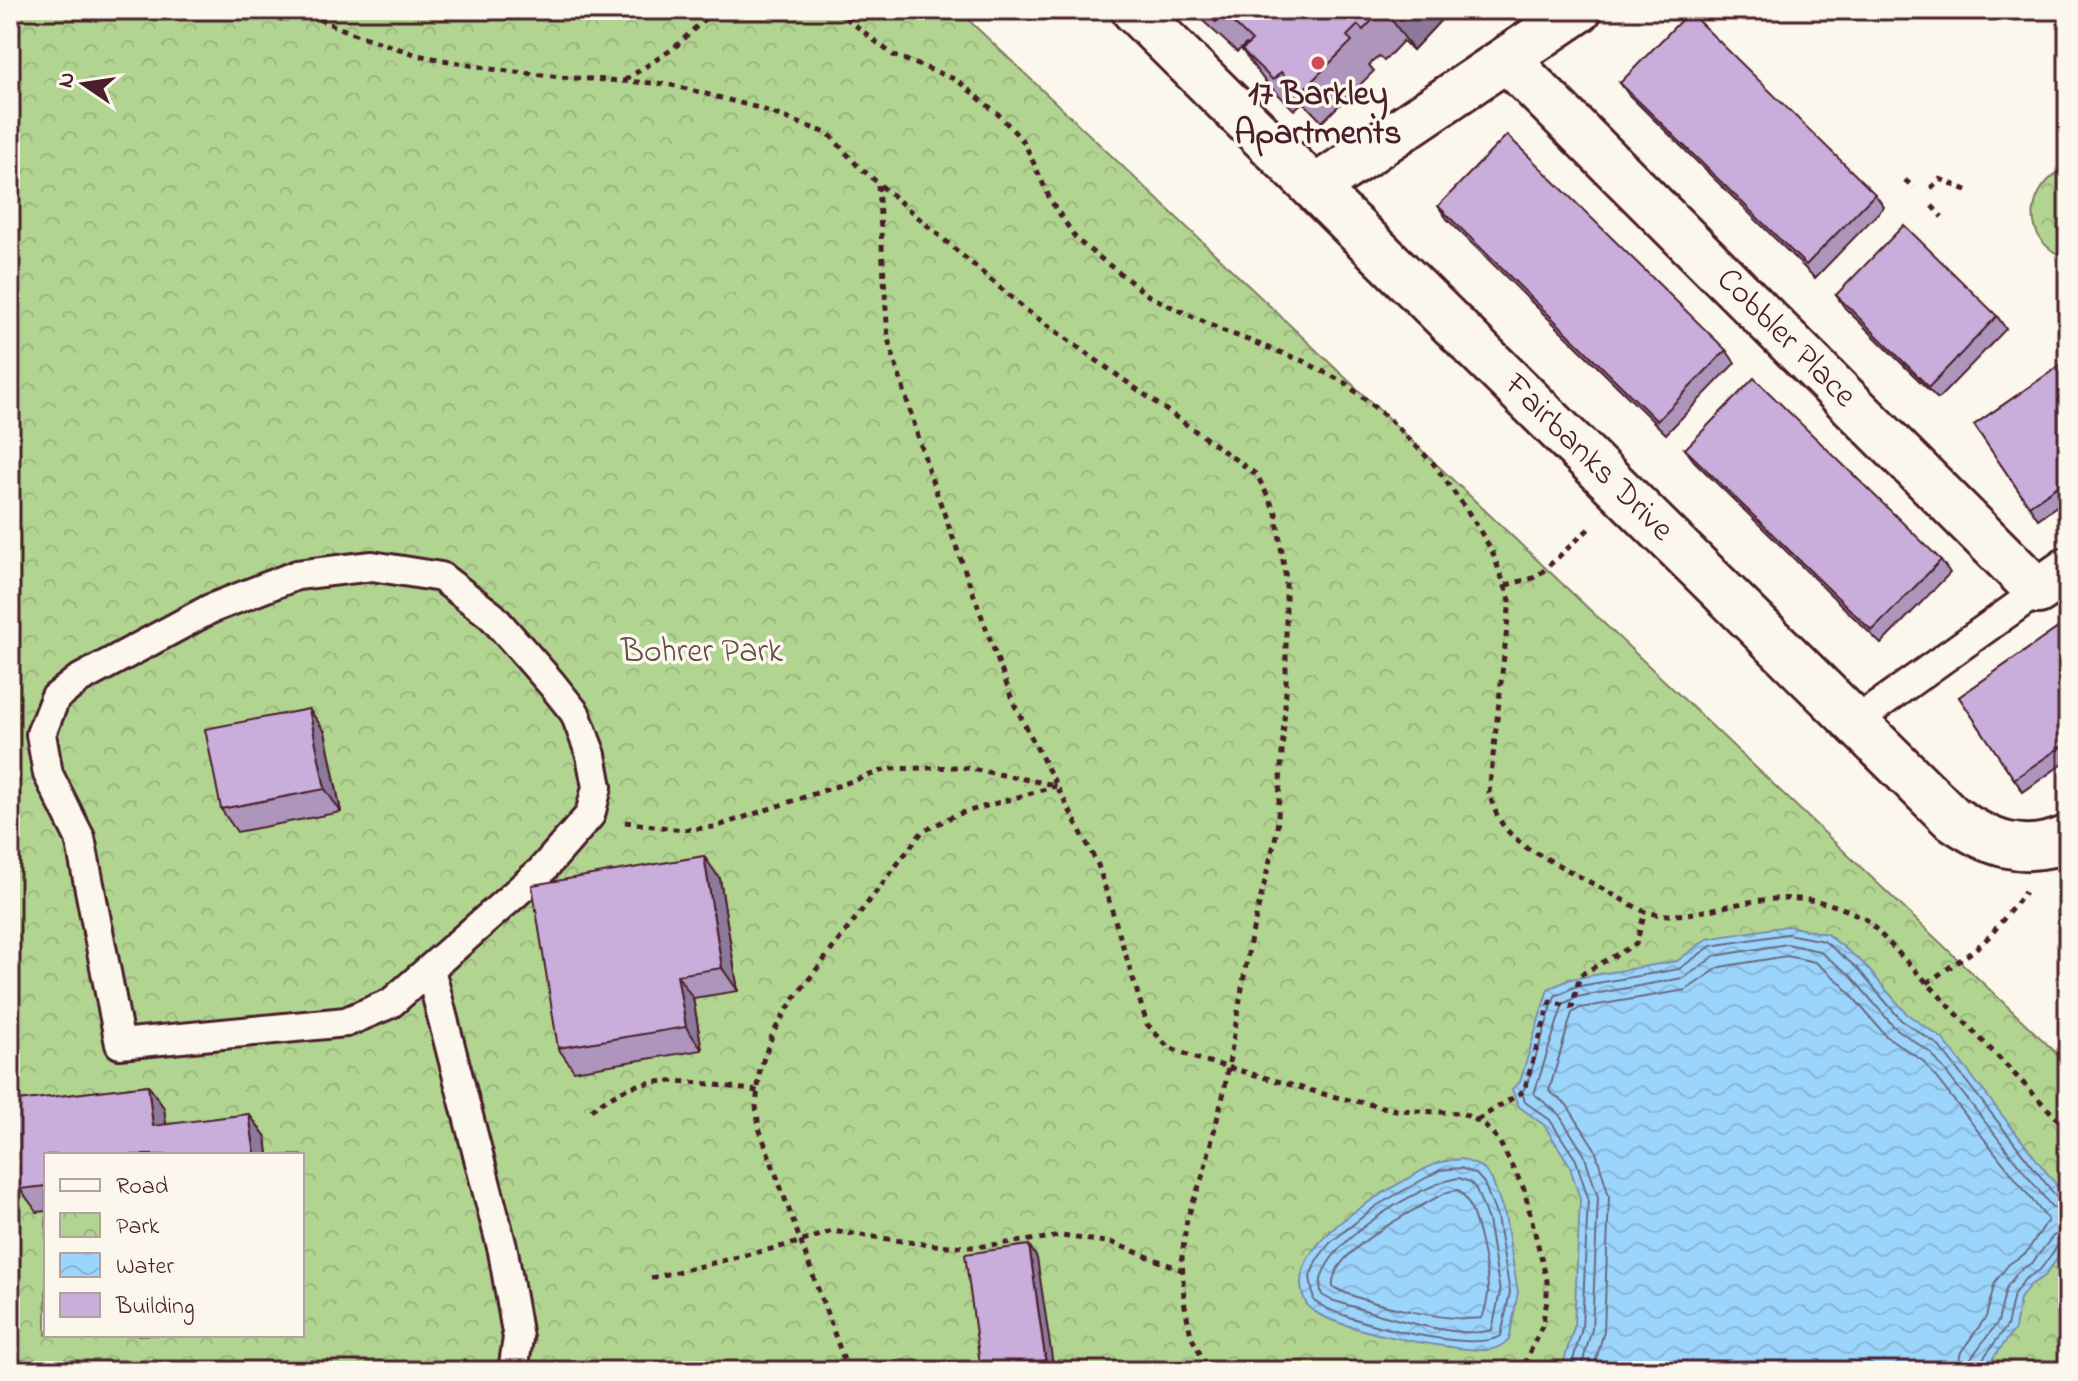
<svg xmlns="http://www.w3.org/2000/svg" width="2078" height="1381" font-family="'Indie Flower',sans-serif">
	<defs>
		<pattern id="park-crowns" width="20" height="18" patternUnits="userSpaceOnUse" patternTransform="scale(2)"><rect width="20" height="18" fill="#b1d591"/><path d="M2 6a3 3 0 1 1 6 0M12 15a3 3 0 1 1 6 0" fill="none" stroke="#9ab67d"/></pattern>
		<pattern id="water-waves" width="16" height="10" patternUnits="userSpaceOnUse" patternTransform="scale(2)"><rect width="16" height="10" fill="#9cd5fc"/><path d="M0 5q4-4 8 0t8 0" fill="none" stroke="#88b6d8"/></pattern>
	</defs>
	<rect width="100%" height="100%" fill="#fbf7ec"/>
	<filter id="ink" filterUnits="userSpaceOnUse"><feTurbulence type="fractalNoise" baseFrequency=".0125" numOctaves="2"/><feDisplacementMap in="SourceGraphic" scale="16" xChannelSelector="R" yChannelSelector="G"/><feConvolveMatrix kernelMatrix="1 2 1 2 8 2 1 2 1" color-interpolation-filters="sRGB"/></filter>
	<g filter="url(#ink)">
		<path fill="url(#park-crowns)" stroke="#7e7a5e" stroke-width="2" fill-rule="evenodd" d="M10,10h948l1110,1054v307h-2058zM46,1155h256v180h-256z
			M2068,167v91c-49,-15 -43,-73 0,-91z"/>
		<path fill="url(#water-waves)" stroke="#7b8ca8" stroke-width="2" d="M1787,926l40,8 36,29 44,51 36,25 125,161v43l-23,33 -15,9 -10,14 -5,30 -32,42h-422l13,-44 6,-128 -11,-35 -25,-39 -26,-19 -6,-17 8,-7 28,-93 23,-10 106,-18 30,-22z
			M1462,1159l20,8 10,13 13,35 13,77 -9,48c-7,5 -14,10 -22,10 -31,1 -168,-21 -181,-47 -27,-52 64,-103 99,-123 11,-5 22,-14 33,-17 7,-3 16,-3 24,-4z"/>
		<g fill="none" stroke-linecap="round" stroke-linejoin="round">
			<path stroke="#6b687f" stroke-width="2" d="M1461,1168l15,6 8,9 13,34 13,75 -9,44c-28,18 -161,-15 -187,-35l-4,-24 6,-16 14,-18 46,-37 64,-36z
				M1459,1178l11,4 6,7 12,31 12,72 -8,38c-36,11 -124,-19 -161,-30l-9,-5c-17,-44 101,-113 137,-117z
				M1458,1190c17,9 31,83 30,103 -1,8 -3,18 -6,25 -35,4 -118,-14 -149,-31 -5,-36 87,-80 114,-95z
				M1570,1371l12,-43 6,-130 -12,-38 -26,-40 -25,-18 -3,-10 5,-8 28,-88 19,-9 105,-18 32,-23 76,-12 37,7 33,27 44,52 37,25 120,154 10,3
				M1580,1371l12,-42 6,-132 -14,-43 -26,-41 -24,-19 29,-90 14,-7 106,-19 32,-22 72,-12 32,7 31,24 44,52 37,26 120,153 8,5 9,2
				M1593,1371l11,-40 5,-135 -14,-47 -28,-44 -18,-14 23,-78 8,-5 106,-18 34,-23 67,-11 28,6 26,21 45,53 37,25 125,159 -22,33 -17,11 -14,18 -9,35 -25,35 -5,19
				M1968,1371l3,-13 27,-36 8,-34 12,-16 15,-10 20,-26 15,-5
				M1978,1371l1,-7 28,-38 7,-32 11,-15 15,-9 19,-26 9,-3"/>
			<g stroke="#4a1f2b" stroke-width="34">
				<path id="service" d="M372,566l69,11 51,39 59,67 24,30 16,42 6,32 -7,28 -49,56 -150,132 -45,19 -226,22 -40,-206 -32,-64 -7,-40 14,-36 23,-18 132,-71 87,-34z
					M1855,722l183,-131
					M430,969l73,282 15,87 -5,33"/>
			</g>
			<g stroke="#4a1f2b" stroke-width="50">
				<g id="minor">
					<path id="s1" d="M1134,10l817,807c37,26 73,41 117,21"/>
					<path id="s2" d="M1507,60l531,531 30,-21"/>
					<path d="M1315,188l264,-178"/>
				</g>
			</g>
			<path stroke="#4a1f2b" stroke-width="5" stroke-dasharray="6 6" stroke-linecap="butt" d="M296,10l56,23 65,22 74,14 69,8 108,7 91,24 70,26 28,31 169,145 231,165 19,38 10,67v111l-9,140 -27,111 -26,150 -21,83 -16,44 -5,37 2,45 7,35 18,35
				M836,10l57,45 64,25 41,34 26,28 27,59 26,39 72,56 70,33 84,32 42,22 45,37 43,43 40,56 19,32 18,49 -21,193c9,29 14,36 38,55l118,64c27,6 47,2 73,-4 56,-12 97,-17 149,12l201,210
				M10,15l13,-5
				M625,80l49,-32 40,-38
				M1905,180l9,8
				M878,185l10,154 41,133 84,230 85,163 49,159 20,22 28,12 132,37 69,15 66,3 21,11 15,15 26,50 23,92v20l-5,25 -21,45
				M1931,188l9,-9 29,12
				M1932,206l10,11
				M1506,585l27,-7 9,-6 50,-46
				M625,822l57,8 33,-3 173,-58 73,-2 94,18
				M1927,983l46,-32 17,-15 35,-44
				M591,1110c13,-9 27,-19 43,-24 40,-11 84,0 124,5
				M1477,1120l47,-29 26,-89 22,5 8,-32 56,-31 9,-32
				M651,1278l149,-36 32,-11 98,14 45,2 87,-11 51,7 69,27
				M848,1371l-89,-243 -3,-22 4,-37 13,-36 20,-33 129,-168 33,-17 101,-29"/>
			<use href="#service" stroke="#fbf7ec" stroke-width="28"/>
			<use href="#minor" stroke="#fbf7ec" stroke-width="44"/>
		</g>
		<path fill="#ad95bb" stroke="#4a1f2b" stroke-width="2" d="M1191,10h244l7,9 -29,31 -10,-9 -19,20 -5,-5 -10,9 5,6 -52,51 -19,-20 -9,8 -30,-30 -22,-30 5,-5 -1,-1 -9,8z
			M1620,83l255,111 9,13 -69,71 -186,-183z
			M1438,206l288,144 9,13 -69,71 -219,-215z
			M1836,295l161,21 9,13 -68,70 -93,-91z
			M2068,360v138l-30,21 -64,-94z
			M1685,449l256,111 9,13 -69,71 -187,-183z
			M2068,621v139l-45,32 -64,-95z
			M309,709l16,23 16,80 -104,20 -16,-23z
			M720,879l18,112 -45,7 9,52 -128,21 -16,-23z
			M148,1085l16,23 2,17 83,-11 17,23 2,18h-222v56l-9,1 -17,-23 -10,-87z"/>
		<path fill="#8d7999" stroke="#4a1f2b" stroke-width="2" d="M1401,10h34l7,9 -29,31 -21,-30z
			M309,709l16,23 16,80 -16,-23z
			M704,856l16,23 18,112 -16,-23z
			M677,975l16,23 9,52 -16,-23z
			M148,1085l16,23 5,41 -16,-23z
			M249,1114l17,23 2,18h-13z
			M1029,1245l8,13 17,113h-7z"/>
		<path fill="#c9adda" stroke="#4a1f2b" stroke-width="2" d="M1203,10h198l-9,10 -10,-10 -19,20 -5,-5 -11,11 5,5 -51,51 -20,-20 -8,8 -31,-30 10,-9 -28,-27 -8,8z
			M1689,12l186,182 -69,71 -186,-182z
			M1507,135l219,215 -69,71 -219,-215z
			M1904,225l93,91 -68,71 -93,-92z
			M2068,360v119l-39,27 -55,-81z
			M1754,378l187,182 -69,71 -187,-182z
			M2068,621v121l-54,37 -55,-82z
			M309,709l16,80 -104,20 -16,-80z
			M704,856l18,112 -45,7 9,52 -128,21 -26,-163z
			M148,1085l5,41 96,-12 6,41h-209v31l-26,3 -10,-87z
			M1029,1245l18,126h-66l-16,-117z"/>
	</g>
	<circle fill="#d1495b" stroke="#fbf7ec" stroke-width="3" cx="1318" cy="63" r="8"/>
	<g text-anchor="middle" dominant-baseline="central" stroke-width="7" stroke-linejoin="round" paint-order="stroke">
		<g font-size="34" font-weight="bold" fill="#4a1f2b" stroke="#fbf7ec">
			<text x="1318" y="96">17 Barkley<tspan x="1318" dy="39">Apartments</tspan></text>
		</g>
		<g font-size="34" fill="#4a1f2b" stroke="#fbf7ec">
			<text stroke="none"><textPath href="#s2" startOffset="394">Cobbler Place</textPath></text>
			<text stroke="none"><textPath href="#s1" startOffset="638">Fairbanks Drive</textPath></text>
		</g>
		<g font-size="34" fill="#644c44" stroke="#fbf7ec">
			<text x="702" y="653">Bohrer Park</text>
		</g>
	</g>
	<rect width="2078" height="1381" fill="none" stroke="#fbf7ec" stroke-width="40"/>
	<rect x="20" y="20" width="2038" height="1341" fill="none" stroke="#4a1f2b" stroke-width="3" filter="url(#ink)"/>
	<rect x="44" y="1153" width="260" height="184" fill="#fbf7ec" stroke="#b4a19f" stroke-width="2"/>
	<rect x="60" y="1179" width="40" height="12" fill="#fbf7ec" stroke="#b4a19f" stroke-width="2"/>
	<text x="116" y="1193" font-size="24" fill="#4a1f2b">Road</text>
	<rect x="60" y="1213" width="40" height="24" fill="url(#park-crowns)" stroke="#b4a19f" stroke-width="2"/>
	<text x="116" y="1233" font-size="24" fill="#4a1f2b">Park</text>
	<rect x="60" y="1253" width="40" height="24" fill="url(#water-waves)" stroke="#b4a19f" stroke-width="2"/>
	<text x="116" y="1273" font-size="24" fill="#4a1f2b">Water</text>
	<rect x="60" y="1293" width="40" height="24" fill="#c9adda" stroke="#b4a19f" stroke-width="2"/>
	<text x="116" y="1313" font-size="24" fill="#4a1f2b">Building</text>
	<g transform="translate(84 84) rotate(283)" stroke="#fbf7ec" stroke-width="6" paint-order="stroke">
	<path d="M0-6L14 30L0 20L-14 30Z" fill="#4a1f2b"/>
	<text y="-12" font-size="22" font-weight="bold" text-anchor="middle" fill="#4a1f2b">N</text>
	</g>
</svg>
